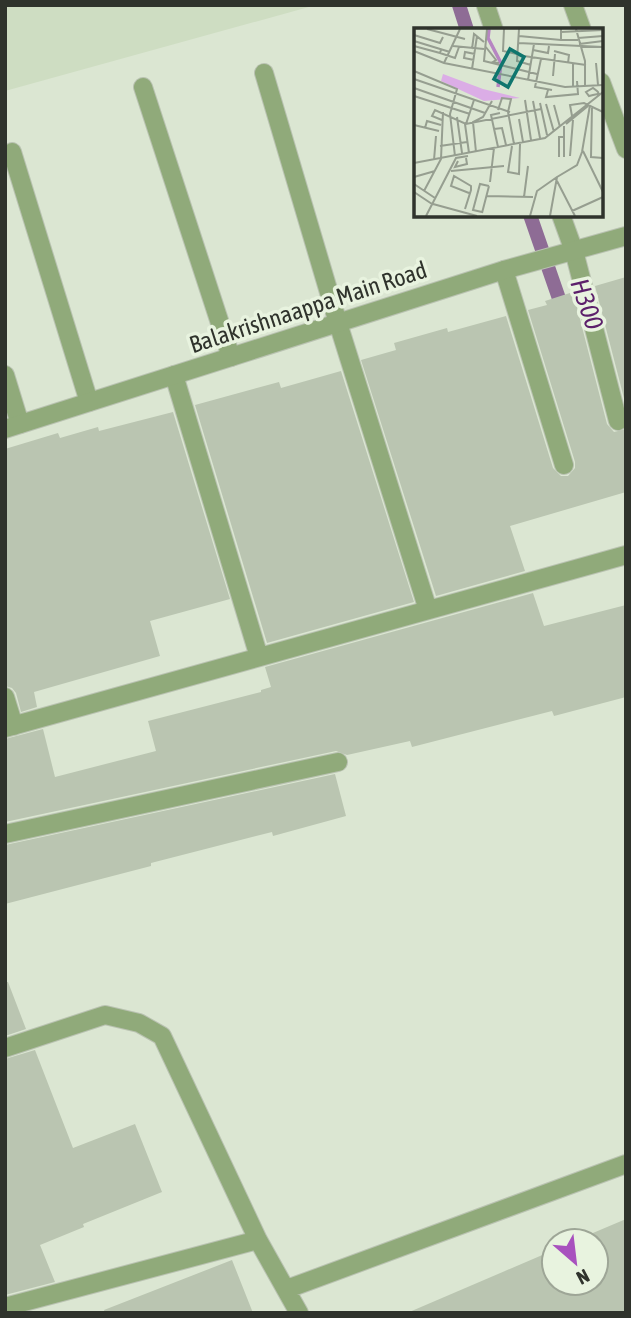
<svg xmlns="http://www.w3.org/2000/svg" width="631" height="1318" font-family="'Asap Condensed',sans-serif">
	<rect width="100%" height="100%" fill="#dbe6d2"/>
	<path fill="#ceddc2" d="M5,5h311l-311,86z"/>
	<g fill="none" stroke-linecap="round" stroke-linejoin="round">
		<path stroke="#8e6c95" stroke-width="14" d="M459,5l8,25
			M530,215l34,98"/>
	</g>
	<path fill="#bac5b1" d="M626,277v129l-31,-120z
		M573,292l34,132 7,8 12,-3v63l-116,34 15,45 -89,25 -75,-236 35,-10 -2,-7 53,-15 1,4 58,-16 47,152 8,8h7l7,-8v-6l-47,-152 19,-5 -2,-4z
		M341,371l73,231 -147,41 -72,-238 84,-23 2,6z
		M173,412l57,187 -80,22 10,35 -126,36 3,15 -16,5 -5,-19 -4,-5 -7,-2v-237l53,-16 2,5 38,-11 1,4z
		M533,593l11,33 82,-21v92l-72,19 -2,-5 -140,36 -2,-6 -63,14 -11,-4 -331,71v-83l38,-10 12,48 101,-26 -8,-30 113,-29v-2l10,-3 -6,-20z
		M335,774l11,42 -73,20 -1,-4 -121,31v3l-146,38v-59z
		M5,982h3l18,47 -21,7z
		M35,1050l38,98 62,-24 27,68 -79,32 1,3 -44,18 15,37 -50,13v-236z
		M626,1219v94h-219l147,-63v33h42v-42h-22z
		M232,1260l21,53h-148l-1,-3z"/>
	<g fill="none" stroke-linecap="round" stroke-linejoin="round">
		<g stroke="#b9c2b1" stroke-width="20">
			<path id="minor" d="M573,5l9,25
				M486,6l8,24
				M264,73l74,250 90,287
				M601,82l25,67
				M143,87l88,270
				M12,152l77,250
				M561,215l13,36 44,170
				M504,270l60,195
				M5,375l15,49
				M174,375l85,282
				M5,697l9,29
				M5,728l621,-173
				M5,834l333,-72
				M5,1048l100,-33 34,8 23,13 96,204 41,73
				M287,1289l339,-125
				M5,1307l253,-67"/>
		</g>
		<g stroke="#b9c2b1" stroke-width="20">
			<path id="tertiary" d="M5,429l499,-159 122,-34"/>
		</g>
		<use href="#minor" stroke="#90aa7a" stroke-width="18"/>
		<use href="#tertiary" stroke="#90aa7a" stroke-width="18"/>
	</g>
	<g text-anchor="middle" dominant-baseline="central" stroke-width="7" stroke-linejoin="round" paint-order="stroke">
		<g font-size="24" fill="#2f332c" stroke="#e8f3df">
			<text transform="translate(308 307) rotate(-18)">Balakrishnaappa Main Road</text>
		</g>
		<g font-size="26" font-style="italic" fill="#5c206b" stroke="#e8f3df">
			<text transform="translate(587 304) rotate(71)">H300</text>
		</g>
	</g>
	<g transform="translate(414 28)">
		<rect width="189" height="189" fill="#dbe6d2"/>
		<path d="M29,46l40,15 37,9 -36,3 -43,-20z" fill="#dbade6"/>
		<path fill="none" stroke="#b685c2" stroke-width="3.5" d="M75,1l-1,9 13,25 -3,24"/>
		<path fill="none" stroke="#969e90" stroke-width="2" d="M13,1l38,10M73,1l-3,32 53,13M90,1l-1,22 14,3M105,1l-2,32 14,4M147,1v11h17M162,1l9,32v24M147,4l42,-2M0,7l26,8 3,-6M105,8l42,4M164,10l25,-2M0,13l36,11M104,15l85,4M165,16l24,-3M0,18l26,7 1,-3M39,18l31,3M71,18l11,14 -3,2 6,1M58,21l2,-15 10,8M119,22l15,3 1,-7M0,23l30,12 121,24 38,-2M140,23l15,4 -1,8M26,25l15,5 4,-11M103,27l69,10M127,31l-6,28 17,3M60,32l-10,-2 1,-6 10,2M30,35l16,-34M182,35l2,22M159,36v22M58,41l5,-33M0,43l43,18 -7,25 5,42M139,48l2,-22M0,51l96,33M114,52l6,-36M0,60l71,25M134,62l-2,7 32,-3 -1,-13M184,65v1l-5,1 -4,1 -3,-4 7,-4 4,3 1,1 1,3M0,68l56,18M111,72l6,40M119,73l7,37M126,75l7,32M132,76l8,28M140,77l6,22M178,78l-1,51 12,1M84,82l4,-12 9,1 -3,13 6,32M158,88l-2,-11 14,-2 19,9M43,89l5,36M105,91l4,23M28,92l-10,-4 3,-6 31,14 75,-15M51,96l4,29M52,96l8,-24M152,96l22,-18M0,97l25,6M150,98v31M11,100l2,-7 14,4M80,101l8,-1 4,17M26,118l27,-4M98,118l-4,26 11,2 1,-30M84,119l-7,-32 9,-2M169,123l20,41M62,124l-3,-30 10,-5 9,-16M156,128l3,-36M145,129v-20h6M20,132l2,-24M44,133l-3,6 12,-3 -1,-6M0,135l131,-25 58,-46M37,143l53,-5M0,149l21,-6M143,153l18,35M76,154l4,-34M0,156l21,14M10,163l17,-32 2,-47M0,164l18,12M73,168l46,1M110,169l4,-31M19,176l44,12M51,181l6,-19v-4l-17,-10 -3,10 18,7M158,183l31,-14M68,184l-9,-2 7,-26 9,2M68,185l7,-27M12,188l30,-58 12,-2M116,188l7,-25 20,-14M136,188l7,-39 20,-12 5,-13 8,-47"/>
		<path fill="#0f766e" fill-opacity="0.15" stroke="#0f766e" stroke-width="3.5" d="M96,21l14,8 -16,30 -14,-8z"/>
		<rect width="189" height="189" fill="none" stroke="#2f332c" stroke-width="3.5"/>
	</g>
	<rect width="631" height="1318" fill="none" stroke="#2f332c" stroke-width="14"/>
	<g transform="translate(575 1262) rotate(152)"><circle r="33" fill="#e8f3df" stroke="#9ea697" stroke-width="2"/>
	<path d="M0-5L12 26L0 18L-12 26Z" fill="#a851be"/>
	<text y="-10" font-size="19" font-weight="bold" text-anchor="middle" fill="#2f332c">N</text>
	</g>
</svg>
